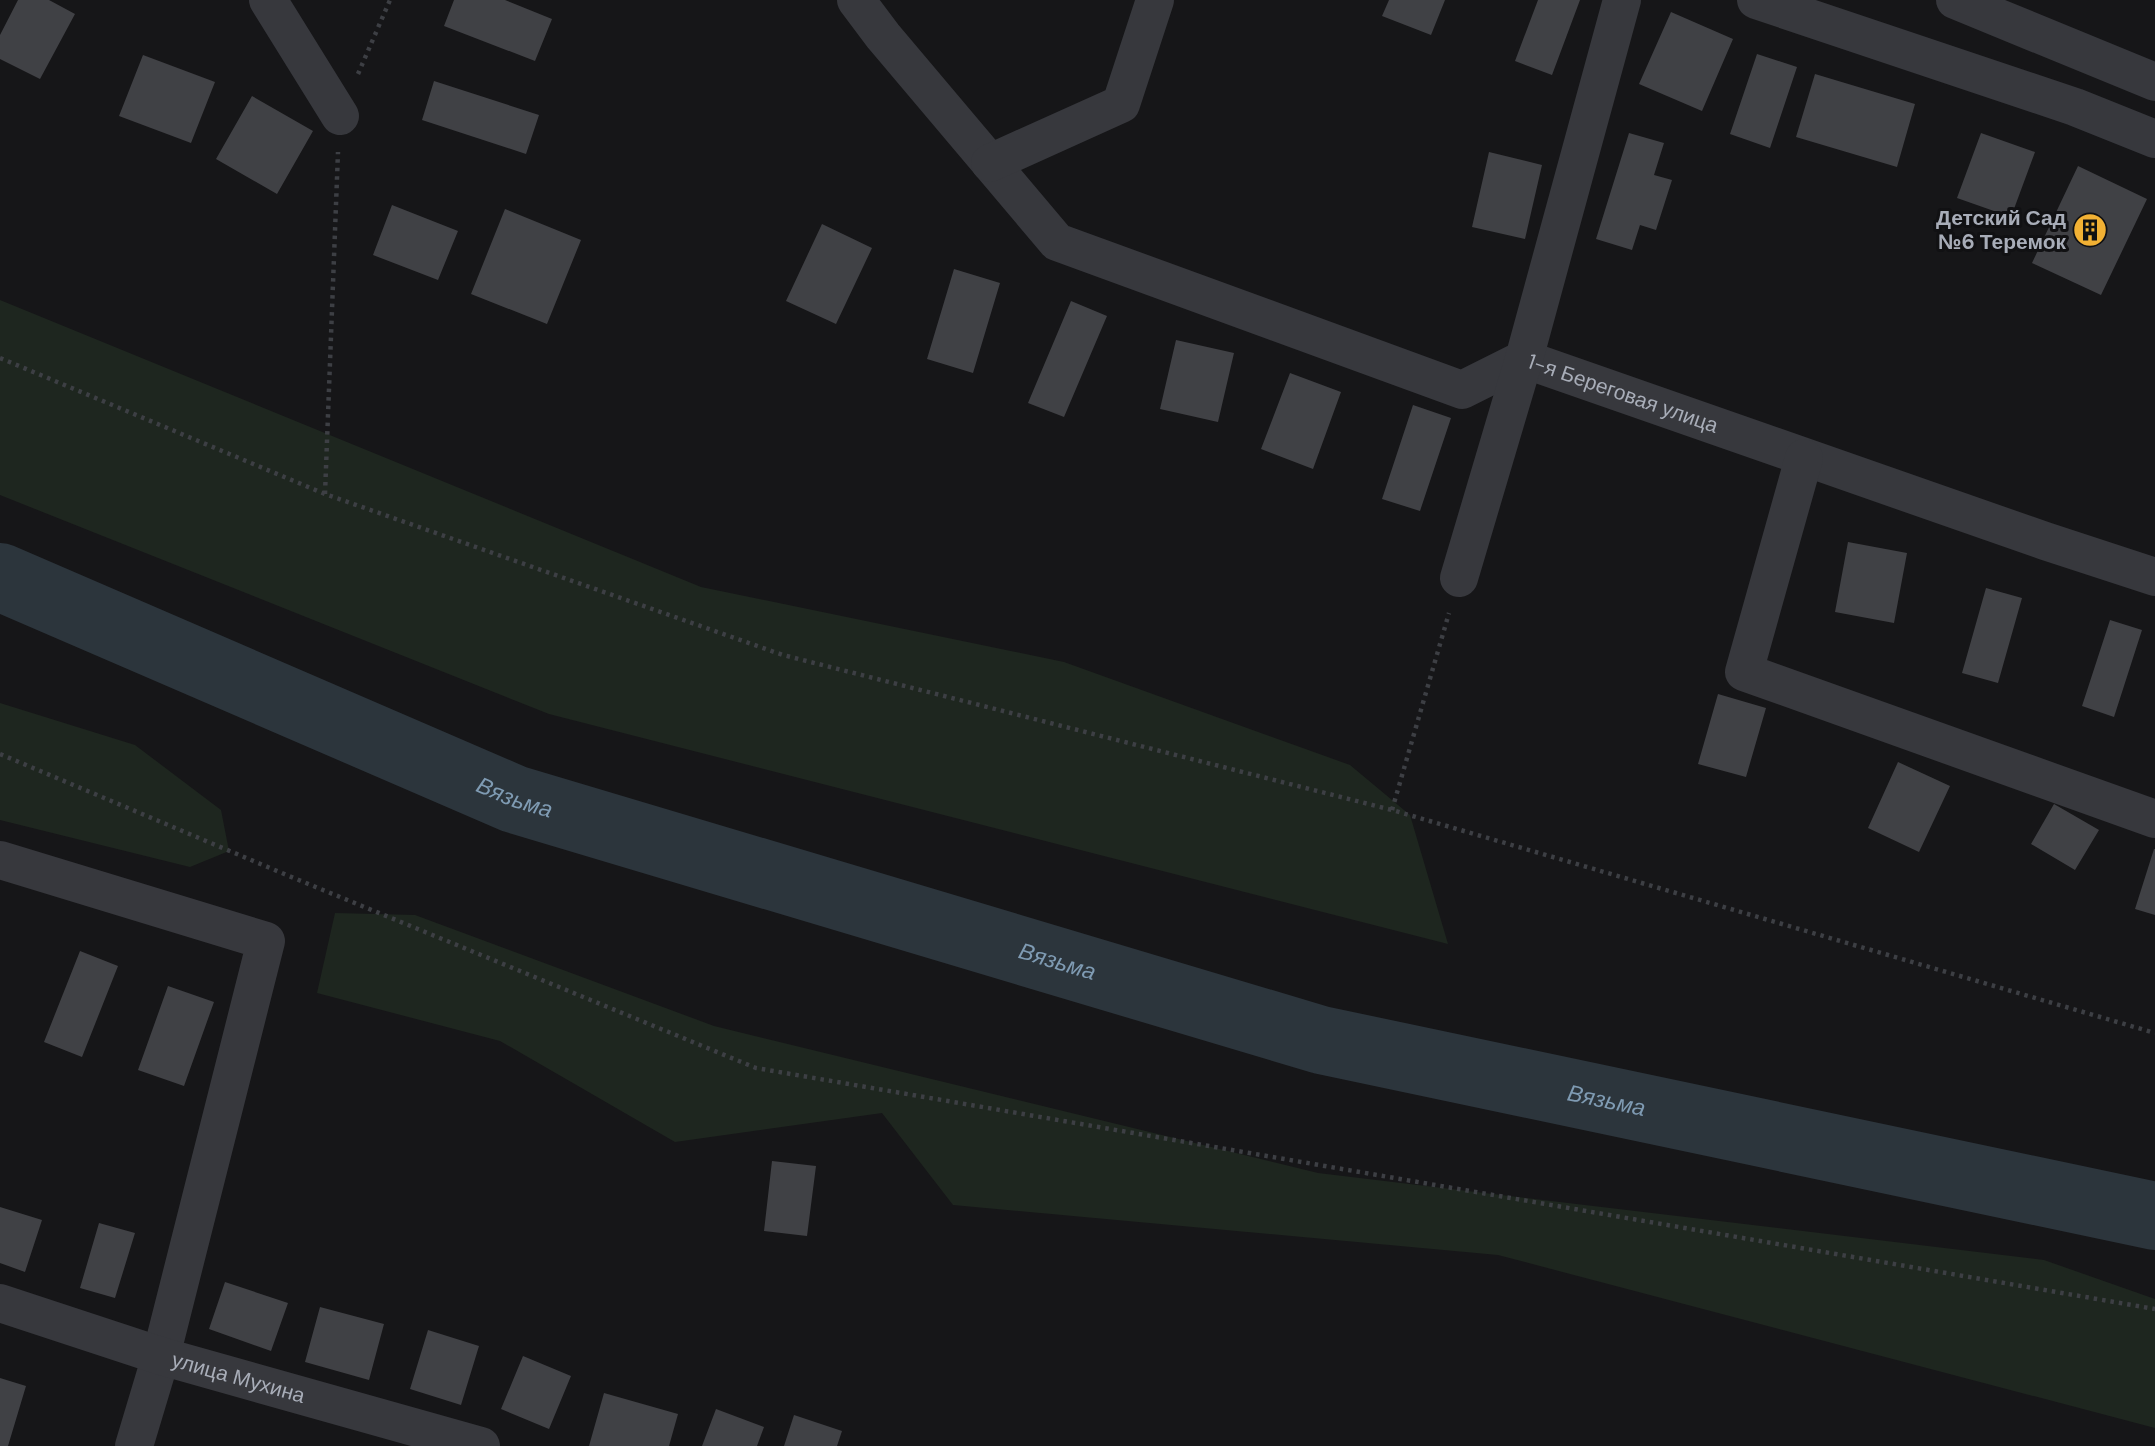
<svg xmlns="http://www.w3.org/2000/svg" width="2155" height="1446" font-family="'DM Sans',sans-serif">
	<rect width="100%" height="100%" fill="#161618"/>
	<path fill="#1e261f" d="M0,300l701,287 363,75 286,103 60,50 38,129 -899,-230 -549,-219z
		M0,703l135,42 86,65 8,41 -39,16 -190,-47z
		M335,913l80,2 299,111 604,147 726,87 111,39v129l-657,-173 -545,-50 -71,-92 -207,29 -175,-101 -183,-48z"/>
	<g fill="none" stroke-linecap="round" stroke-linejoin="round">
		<path stroke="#2c353c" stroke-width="68" id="s1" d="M0,577l514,222 807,241 834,176"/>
	</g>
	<path fill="#404145" d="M18,0h31l26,14 -35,65 -40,-20v-24z
		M454,0h51l47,19 -17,42 -91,-35z
		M1389,0h56l-14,35 -49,-19z
		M1538,0h42l-28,75 -37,-14z
		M1671,12l62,27 -31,72 -63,-27z
		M1757,54l40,13 -27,81 -40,-14z
		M143,55l72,27 -24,61 -72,-27z
		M1815,74l100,30 -18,63 -101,-30z
		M434,81l105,34 -13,39 -104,-34z
		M252,96l61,35 -36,63 -61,-35z
		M1629,133l35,10 -10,32 18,5 -16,50 -16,-5 -8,25 -36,-11z
		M1981,133l54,19 -24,65 -54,-19z
		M1489,152l53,13 -17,74 -53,-12z
		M2078,166l69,33 -46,96 -69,-32z
		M392,205l66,26 -20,49 -65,-25z
		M505,209l76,31 -34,84 -76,-30z
		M822,224l50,24 -36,76 -50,-23z
		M954,269l46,14 -27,90 -46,-14z
		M1071,301l36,15 -43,101 -36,-14z
		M1176,340l58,13 -16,69 -58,-13z
		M1290,373l51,19 -28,77 -52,-20z
		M1413,405l38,13 -31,93 -38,-12z
		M1848,542l59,11 -13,70 -59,-11z
		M1986,588l36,10 -24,85 -36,-10z
		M2110,620l32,10 -28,87 -32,-11z
		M1718,694l48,14 -20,69 -48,-13z
		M1898,762l52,24 -31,66 -51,-24z
		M2054,804l45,26 -24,40 -44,-26z
		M2154,849h1v66l-20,-6z
		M80,951l38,15 -36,91 -38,-15z
		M168,986l46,16 -30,84 -46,-16z
		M772,1161l44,5 -9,70 -43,-5z
		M0,1207l42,13 -17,52 -25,-9z
		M99,1223l36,10 -20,65 -35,-10z
		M225,1282l63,21 -17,48 -62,-22z
		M320,1307l64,17 -15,56 -64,-18z
		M428,1330l51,16 -18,59 -51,-16z
		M523,1356l48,20 -22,53 -48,-20z
		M0,1378l26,8 -18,60h-8z
		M604,1393l74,21 -9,32h-80z
		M716,1409l48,18 -7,19h-55z
		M794,1415l48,16 -5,15h-53z"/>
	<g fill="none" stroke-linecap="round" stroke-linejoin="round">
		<path stroke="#3d3f44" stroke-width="4.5" stroke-dasharray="3.5 5" stroke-linecap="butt" d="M358,74l32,-74
			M0,358l325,136 458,161 609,155 763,223
			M325,494l13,-342
			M0,754l289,122 467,192 1399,241
			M1392,810l57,-197"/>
		<g stroke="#37383d" stroke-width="38">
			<path d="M268,0l72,116"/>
			<path id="s2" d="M856,0l27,36 174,206 405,148 62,-31 521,182 110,36"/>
			<path d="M1756,0l319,107 80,32"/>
			<path d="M1955,0l200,82"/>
			<path d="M990,163l131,-59 34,-104"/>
			<path d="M1804,458l-60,214 411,147"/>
			<path d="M1459,578l65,-219 98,-359"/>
			<path d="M0,860l266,81 -105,415 -27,90"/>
			<path id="s3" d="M0,1303l161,53 320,90"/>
		</g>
	</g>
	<defs>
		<g id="building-disc" transform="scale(1.75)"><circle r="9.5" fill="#f2b134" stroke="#111113"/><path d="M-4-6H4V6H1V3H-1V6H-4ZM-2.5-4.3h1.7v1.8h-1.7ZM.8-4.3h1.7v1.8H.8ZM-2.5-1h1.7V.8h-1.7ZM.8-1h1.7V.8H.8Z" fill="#111"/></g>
	</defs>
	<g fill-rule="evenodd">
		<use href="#building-disc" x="2090" y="230"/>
	</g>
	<g text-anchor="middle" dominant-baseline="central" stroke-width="6" stroke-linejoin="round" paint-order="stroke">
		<g font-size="21" font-weight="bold" fill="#a8adb8" stroke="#111113" text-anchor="end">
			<text x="2066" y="218">Детский Сад<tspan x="2066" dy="24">№6 Теремок</tspan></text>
		</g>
		<g font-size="21" fill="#a8adb8" stroke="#111113">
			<text stroke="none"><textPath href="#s2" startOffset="920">1-я Береговая улица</textPath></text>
			<text stroke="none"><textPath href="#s3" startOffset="250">улица Мухина</textPath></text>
		</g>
		<g font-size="23" font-style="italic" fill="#7f9bb3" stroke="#111113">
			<text stroke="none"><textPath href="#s1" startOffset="560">Вязьма</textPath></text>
			<text stroke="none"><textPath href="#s1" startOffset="1127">Вязьма</textPath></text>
			<text stroke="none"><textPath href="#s1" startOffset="1694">Вязьма</textPath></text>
		</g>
	</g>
</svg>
